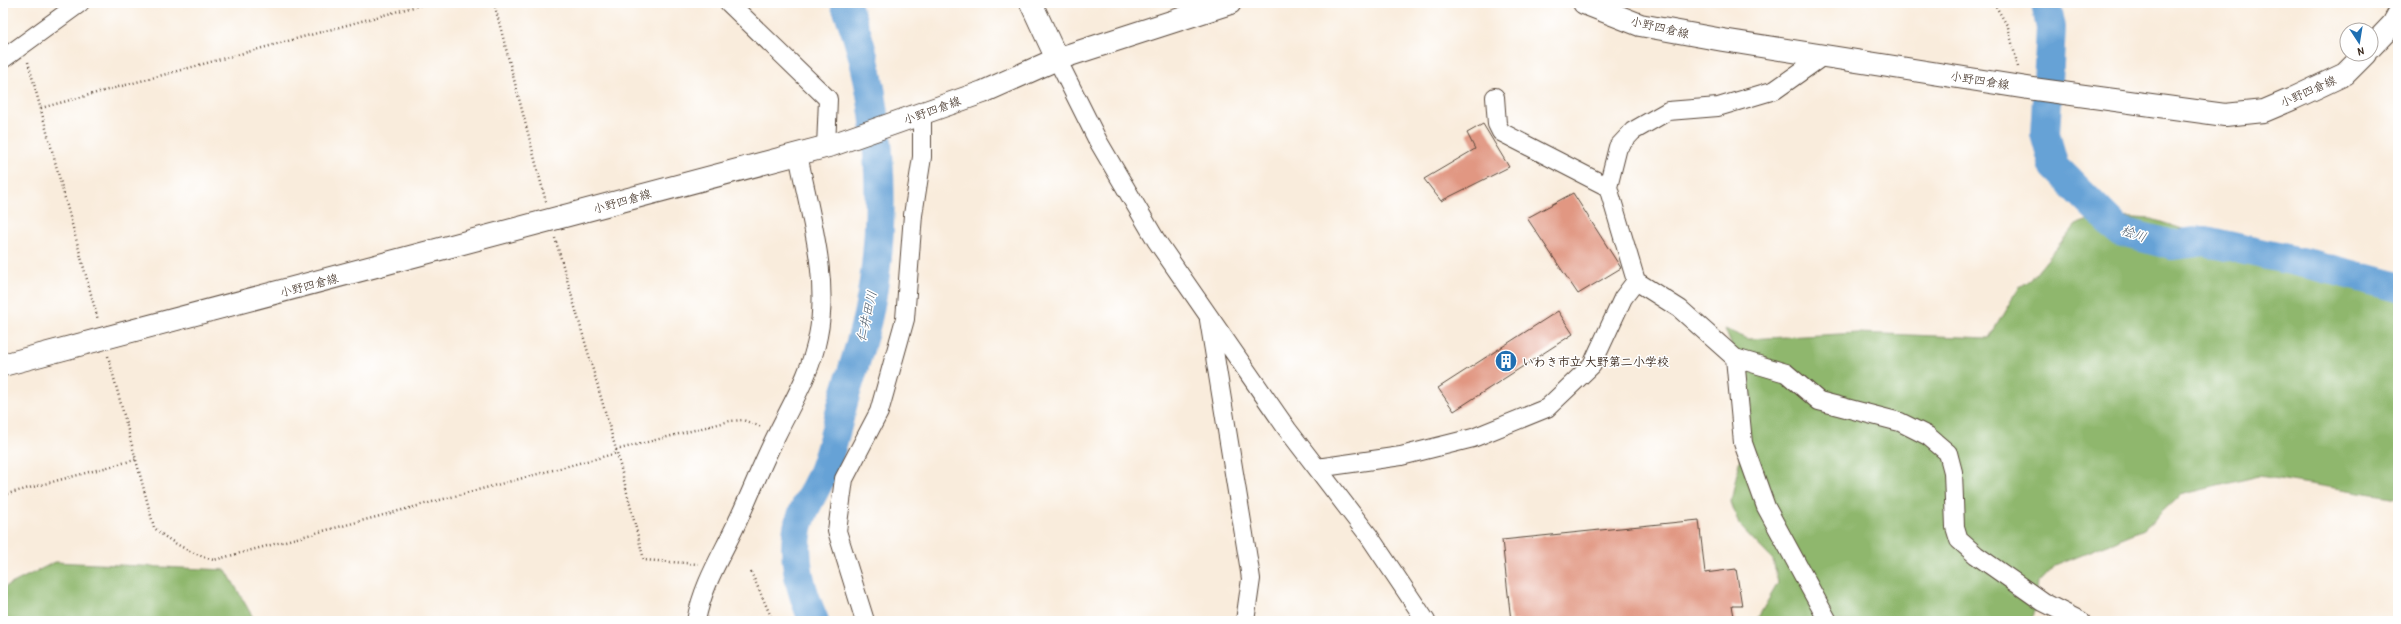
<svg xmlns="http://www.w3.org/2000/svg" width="2401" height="624" font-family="'Patrick Hand','Klee One',sans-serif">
	<rect width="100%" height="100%" fill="#fff"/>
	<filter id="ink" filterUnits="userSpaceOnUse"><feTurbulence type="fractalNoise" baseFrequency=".025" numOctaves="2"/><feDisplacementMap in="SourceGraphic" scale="8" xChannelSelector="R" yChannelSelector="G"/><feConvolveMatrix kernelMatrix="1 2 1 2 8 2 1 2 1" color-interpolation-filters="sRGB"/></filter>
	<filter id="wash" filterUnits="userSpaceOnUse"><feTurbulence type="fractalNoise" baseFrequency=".012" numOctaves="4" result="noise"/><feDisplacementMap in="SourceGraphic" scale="16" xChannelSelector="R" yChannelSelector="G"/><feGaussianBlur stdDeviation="0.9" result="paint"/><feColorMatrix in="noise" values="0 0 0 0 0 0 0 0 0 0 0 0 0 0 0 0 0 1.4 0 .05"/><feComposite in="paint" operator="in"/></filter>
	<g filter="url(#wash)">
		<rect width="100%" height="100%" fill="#f9ecdc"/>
		<path fill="#8fb76d" stroke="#657046" d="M2100,216l52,3 246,81v198l-139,-22 -79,19 -36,34 -89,36 -17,18 -5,38h-277l22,-38 -5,-23 -34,-35 -8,-23 21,-105 -27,-68 23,10 110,-6 131,5 30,-51 9,-4 48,-58z
			M55,562l171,8 29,51h-252v-33z"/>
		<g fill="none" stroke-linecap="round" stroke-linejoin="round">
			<path stroke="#66a2d6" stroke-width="30" d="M2046,3l5,25 -6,106 9,32 65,65 53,14 33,-4 113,25 80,21
				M814,621c-13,-30 -22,-61 -16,-93 4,-20 19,-39 26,-59 9,-24 14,-49 21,-74 8,-26 17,-53 23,-80 20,-93 15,-224 -23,-312"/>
		</g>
		<g id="blocks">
			<path fill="#e19782" d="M1483,124l26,43 -68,34 -17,-22 51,-30 -8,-16z
				M1573,193l48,75 -43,26 -51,-76z
				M1558,311l15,23 -119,77 -16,-23z
				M1699,520l6,53 31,-4 6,37h-10l3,15h-224l-9,-81z"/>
		</g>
	</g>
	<g filter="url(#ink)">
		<use href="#blocks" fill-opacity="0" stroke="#58473a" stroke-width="1"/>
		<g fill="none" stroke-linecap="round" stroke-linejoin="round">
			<g stroke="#58473a" stroke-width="20">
				<path id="minor" d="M729,3l99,96 -2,48
					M3,59l77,-56
					M1057,59l41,82 58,99 131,189 82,107 57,85
					M1495,97l2,27 4,8 107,55
					M1636,281l44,28 55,49 51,15 33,28 81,21 28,14 20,17 5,19 2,55 4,13 17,15 67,47 38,19
					M1209,320l40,245 2,14 -6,42
					M1735,358l8,85 23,64 62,114
					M1317,468l84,-12 72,-18 74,-30 45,-43 31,-67 13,-17 -28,-94 10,-40 15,-16 35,-20 50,-4 57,-17 48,-34
					M696,621c6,-32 21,-58 35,-86 16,-32 29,-67 45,-99 16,-33 35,-63 42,-100 12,-59 -9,-124 -20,-182
					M865,621l-28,-90 7,-52 35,-67 26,-93 8,-104 9,-58v-44"/>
			</g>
			<g stroke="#58473a" stroke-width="24">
				<path id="tertiary" d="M1031,3l26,56"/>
			</g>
			<g stroke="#58473a" stroke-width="24">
				<path id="primary" d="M1584,3l56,22 83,15 311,49 191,26 39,-4 28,-12 53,-25 20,-20
					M2371,47l22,-23 5,-9
					M3,365l829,-220 151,-53 74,-33 173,-56"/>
			</g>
			<path stroke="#58473a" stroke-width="2.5" stroke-dasharray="1 3" stroke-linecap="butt" d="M494,3l52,199
				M1994,3l14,24 10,40
				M28,62l70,258
				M41,108l387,-105
				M555,238l62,215 27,107 54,4
				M108,356l46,171c11,13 43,29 60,33l403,-107
				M616,450l114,-29 13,-1 19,7
				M3,495l135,-36
				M751,572l22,49"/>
			<use href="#minor" stroke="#fff" stroke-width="18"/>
			<use href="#tertiary" stroke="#fff" stroke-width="22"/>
			<use href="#primary" stroke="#fff" stroke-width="22"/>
		</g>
	</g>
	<defs>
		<g id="building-disc" transform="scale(1.15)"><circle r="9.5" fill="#1f6fb2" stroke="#fff"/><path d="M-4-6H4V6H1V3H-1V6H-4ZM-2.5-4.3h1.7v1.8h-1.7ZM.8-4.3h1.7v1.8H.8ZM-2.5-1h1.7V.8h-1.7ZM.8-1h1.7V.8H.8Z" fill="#fff"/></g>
	</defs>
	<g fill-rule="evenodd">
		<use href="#building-disc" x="1506" y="361"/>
	</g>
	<g text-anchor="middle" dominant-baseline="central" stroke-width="3" stroke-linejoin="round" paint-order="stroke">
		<g font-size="12" fill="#3b2a1e" stroke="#fff">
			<text transform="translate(1660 27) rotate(13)">小野四倉線</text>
			<text transform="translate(1980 80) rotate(9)">小野四倉線</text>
			<text transform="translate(2308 91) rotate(-24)">小野四倉線</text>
			<text transform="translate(932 110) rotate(-20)">小野四倉線</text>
			<text transform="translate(622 201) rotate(-16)">小野四倉線</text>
			<text transform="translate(309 285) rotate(-15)">小野四倉線</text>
		</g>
		<g font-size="12" font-weight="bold" fill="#3b2a1e" stroke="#fff" text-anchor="start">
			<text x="1522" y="361">いわき市立 大野第二小学校</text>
		</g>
		<g font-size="13" font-style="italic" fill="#4c5a68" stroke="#fff">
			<text transform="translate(2134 233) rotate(19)">桧川</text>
			<text transform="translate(866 316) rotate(-77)">仁井田川</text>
		</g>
	</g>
	<rect width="2401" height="624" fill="none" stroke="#fff" stroke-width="16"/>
	<g transform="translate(2359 42) rotate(168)"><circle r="19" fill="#ffffff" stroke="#b1aaa5"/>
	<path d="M0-3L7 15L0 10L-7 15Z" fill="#1f6fb2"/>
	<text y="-6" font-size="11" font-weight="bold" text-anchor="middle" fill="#3b2a1e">N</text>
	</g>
</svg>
